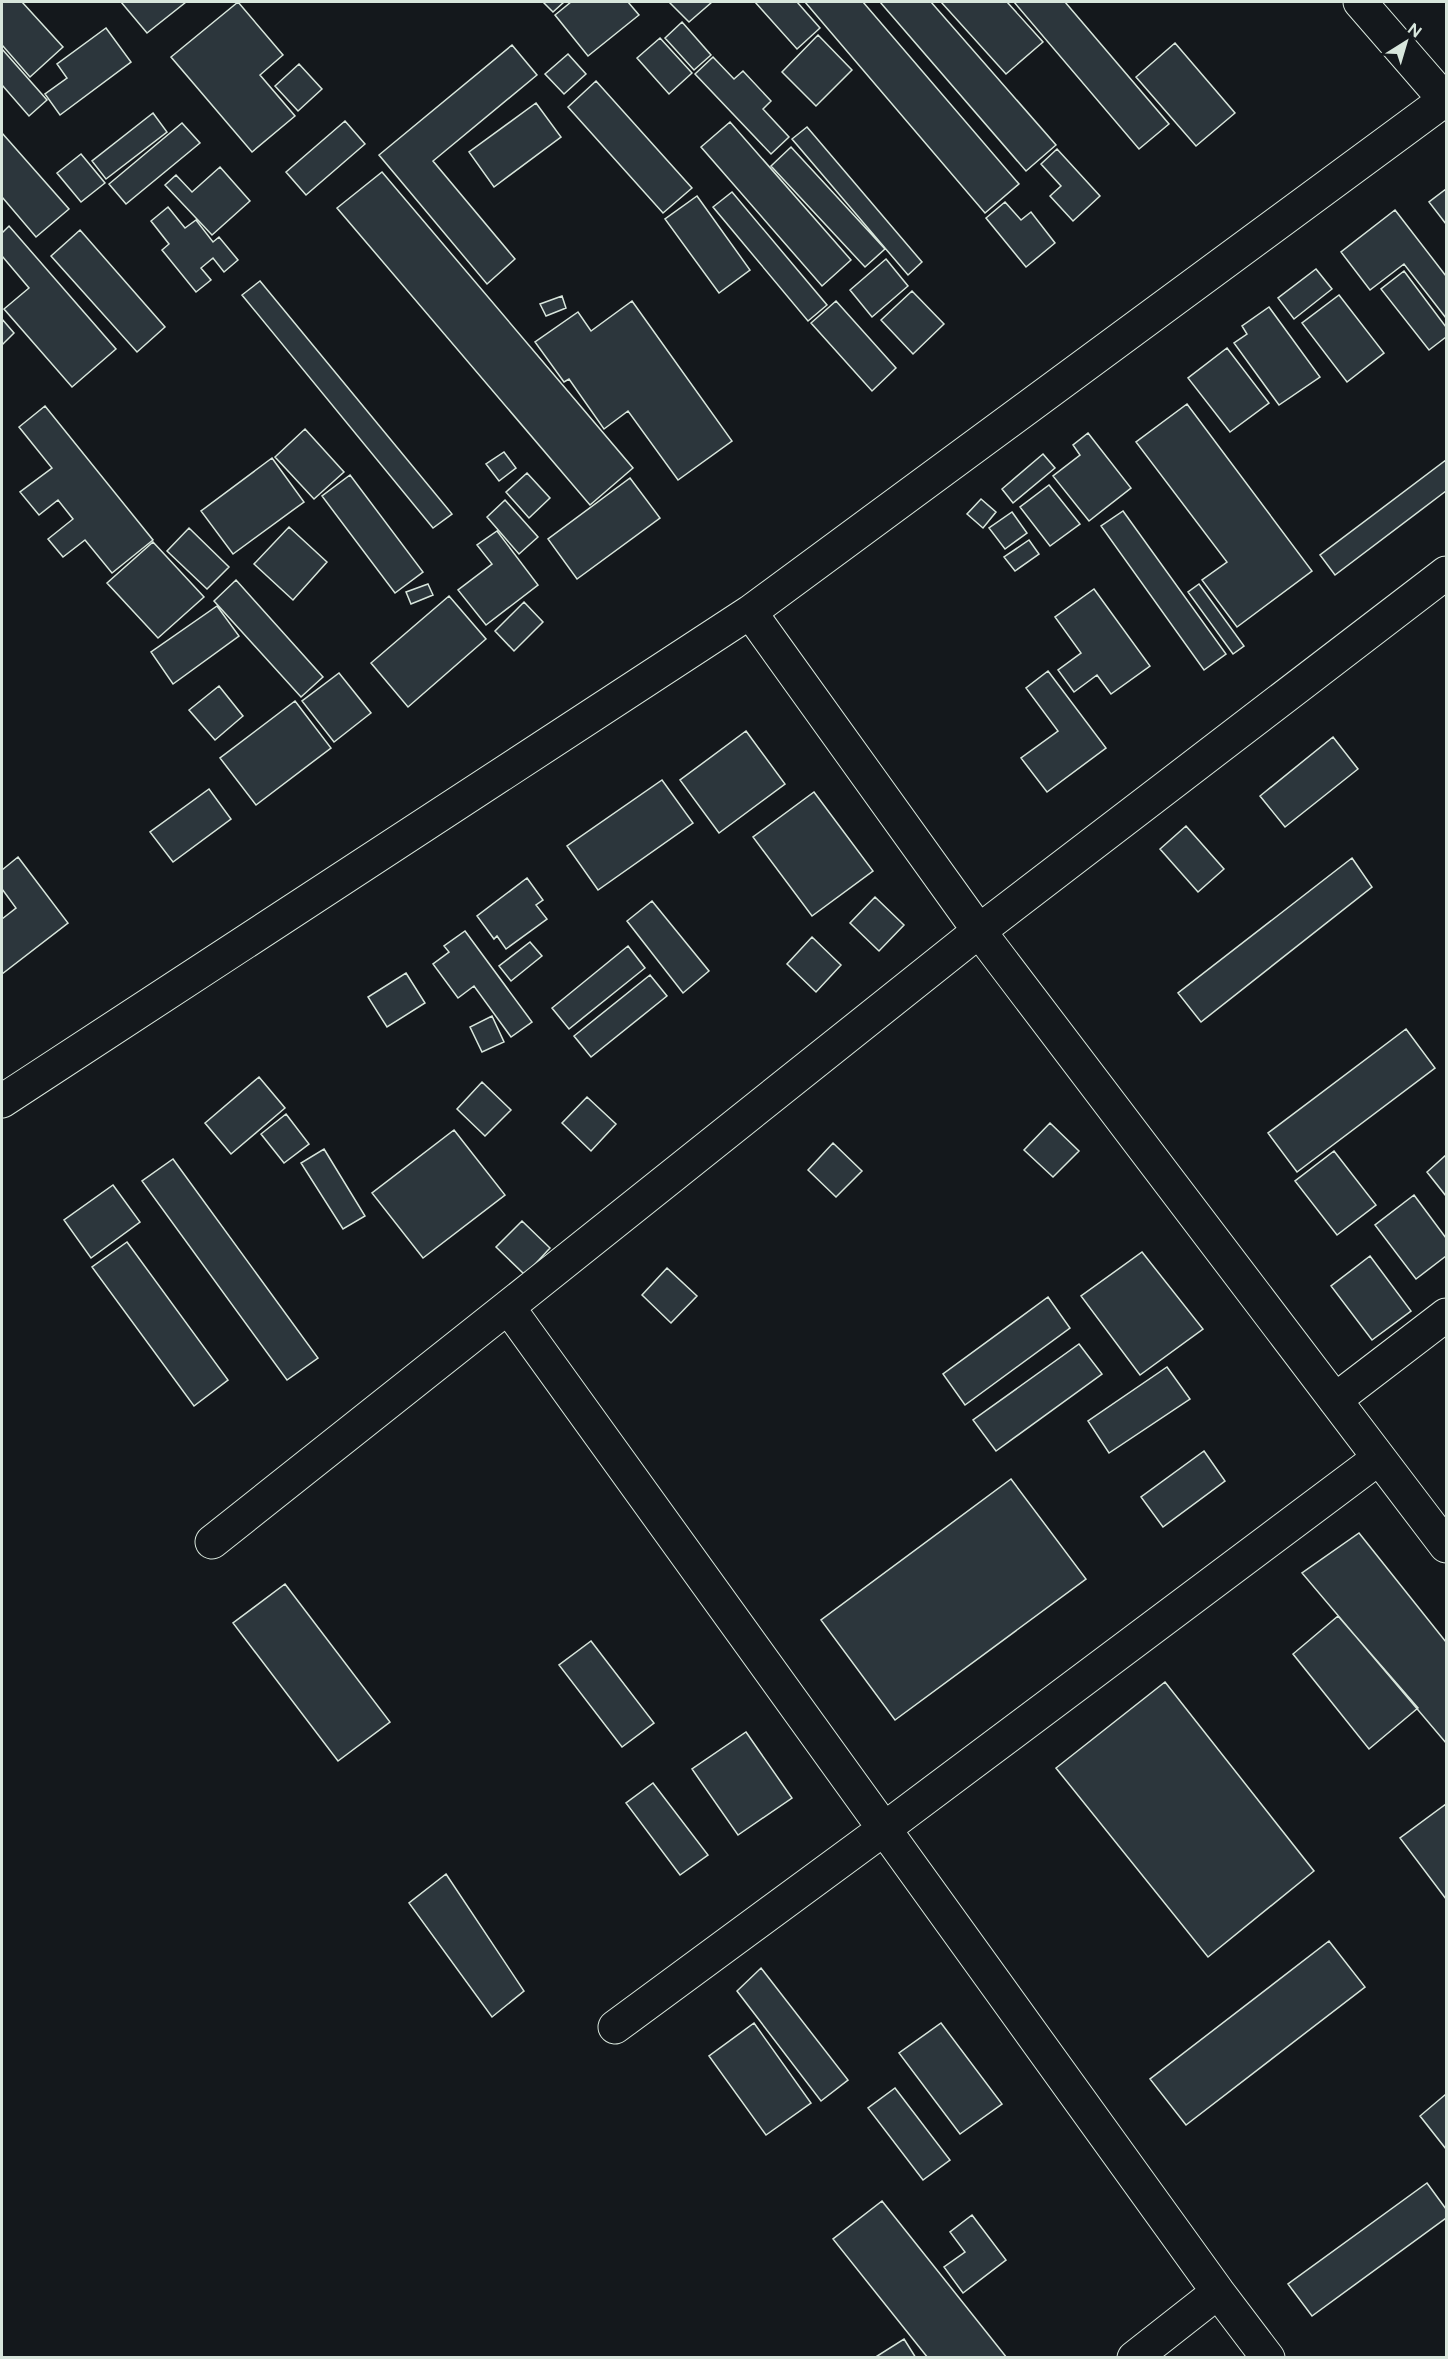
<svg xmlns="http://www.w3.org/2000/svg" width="1448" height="2359" font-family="Figtree,sans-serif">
	<rect width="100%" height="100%" fill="#14181c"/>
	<path fill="#2c363c" stroke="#d8e6dc" stroke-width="1.5" d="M2,2h20l41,45 -33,30 -28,-32z
		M121,2h65l-39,31z
		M238,2l45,53 -23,20 35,41 -43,36 -81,-95z
		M543,2h21l-11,10z
		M571,2h57l11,13 -51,41 -33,-41z
		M669,2h43l-23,20z
		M755,2h42l23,26 -23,21z
		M805,2h58l156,182 -34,29z
		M880,2h51l125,143 -30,26z
		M941,2h66l36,40 -37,32z
		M1014,2h51l104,122 -30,25z
		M682,22l29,33 -17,15 -29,-32z
		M106,28l25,34 -71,53 -15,-21 22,-16 -10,-14z
		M818,35l34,35 -36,36 -34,-34z
		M660,38l32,35 -23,21 -32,-36z
		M1175,43l60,70 -39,33 -60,-69z
		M512,45l25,30 -104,86 82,98 -28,25 -108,-129z
		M2,49l45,51 -18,16 -27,-31z
		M568,54l18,20 -22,20 -19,-20z
		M713,57l21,22 9,-8 28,30 -8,8 26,28 -18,17 -76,-80z
		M299,64l23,25 -24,22 -23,-25z
		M596,81l96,107 -29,25 -95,-106z
		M536,103l25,34 -67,50 -25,-35z
		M153,113l14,19 -61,47 -14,-18z
		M345,121l20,23 -59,51 -20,-23z
		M730,122l121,138 -29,26 -121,-139z
		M182,123l18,20 -74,61 -17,-20z
		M807,127l115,135 -14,13 -116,-136z
		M2,133l67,76 -33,28 -34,-40z
		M791,147l94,102 -20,18 -94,-101z
		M1057,149l43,47 -27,25 -23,-25 11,-10 -20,-22z
		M81,154l24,29 -24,19 -24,-29z
		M220,167l30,34 -38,34 -47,-50 11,-10 16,17z
		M382,172l251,296 -43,37 -253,-297z
		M1446,189v35l-17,-22z
		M732,192l95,113 -19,16 -95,-114z
		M697,196l53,74 -31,23 -54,-74z
		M1005,202l16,18 10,-8 24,31 -29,24 -40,-49z
		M168,207l17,21 11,-8 17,22 6,-5 19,23 -14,12 -11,-14 -12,10 10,12 -15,12 -34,-42 7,-6 -18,-23z
		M1395,210l51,66v42l-42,-54 -34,26 -29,-38z
		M9,226l107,123 -44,38 -68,-78 25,-21 -27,-32v-23z
		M80,230l85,97 -28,25 -86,-96z
		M886,259l22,27 -36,31 -22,-27z
		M1316,269l16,20 -38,30 -16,-21z
		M1404,271l42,56v10l-17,13 -48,-61z
		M260,281l192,233 -19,14 -191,-233z
		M912,291l32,33 -31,30 -32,-34z
		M1339,295l45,58 -37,29 -45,-59z
		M562,296l4,12 -20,8 -6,-12z
		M632,301l100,140 -54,39 -50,-69 -24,18 -35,-50 -5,3 -29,-40 43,-30 13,19z
		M836,301l60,67 -24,23 -61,-68z
		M1269,307l51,70 -41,28 -45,-62 13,-9 -5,-8z
		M2,319l12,14 -12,12z
		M1227,348l42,55 -39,29 -42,-54z
		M1187,404l125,167 -75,56 -35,-47 25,-18 -91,-120z
		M45,406l108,134 -41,33 -27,-33 -22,17 -15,-18 25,-20 -15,-19 -19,15 -19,-23 32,-24 -33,-41z
		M305,429l39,43 -30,27 -39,-42z
		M1088,433l43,55 -42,33 -36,-45 27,-21 -7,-10z
		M504,452l12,16 -17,13 -13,-17z
		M1043,454l12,14 -42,35 -11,-14z
		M272,458l32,44 -71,52 -32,-43z
		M1446,460v31l-111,84 -15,-20z
		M527,473l23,25 -21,20 -23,-26z
		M350,475l73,97 -28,21 -73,-97z
		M630,478l30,40 -83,61 -29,-40z
		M1049,485l31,39 -30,22 -30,-39z
		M981,499l15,13 -13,16 -16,-14z
		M505,500l33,37 -19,17 -32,-37z
		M1123,511l103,143 -22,16 -103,-144z
		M1012,512l15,21 -22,16 -16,-21z
		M289,527l38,35 -34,38 -39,-36z
		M189,528l40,39 -22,22 -40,-38z
		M497,531l41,54 -52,40 -28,-35 34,-26 -15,-19z
		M1029,540l10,14 -24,17 -11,-14z
		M153,542l51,55 -46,41 -51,-55z
		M236,580l87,97 -22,20 -87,-96z
		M428,584l5,11 -22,9 -5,-12z
		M1199,584l45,62 -11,8 -45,-62z
		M1094,589l56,77 -39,28 -14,-19 -23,17 -16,-22 23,-17 -26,-36z
		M449,596l37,43 -78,68 -37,-44z
		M524,602l19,20 -29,29 -19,-20z
		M217,606l22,30 -66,48 -22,-32z
		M1048,671l58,77 -59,44 -26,-34 37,-27 -32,-43z
		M339,673l32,40 -37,29 -32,-41z
		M219,686l24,30 -28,24 -26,-30z
		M295,701l36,47 -75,57 -36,-47z
		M746,731l39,53 -66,49 -39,-53z
		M1333,737l25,32 -73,58 -25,-31z
		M662,780l31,43 -95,67 -31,-44z
		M209,789l22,30 -58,43 -23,-30z
		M814,792l59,79 -61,45 -59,-79z
		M1186,826l38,43 -26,23 -38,-43z
		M18,857l50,66 -66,51v-55l14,-11 -14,-19v-19z
		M1352,858l20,29 -171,135 -23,-29z
		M527,878l16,22 -7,5 11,14 -41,30 -9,-13 -3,3 -17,-23z
		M875,897l29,28 -25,26 -29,-28z
		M652,901l57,70 -26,22 -56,-72z
		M465,931l67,91 -21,15 -37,-51 -16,12 -25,-34 16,-12 -5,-6z
		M812,937l29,28 -25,27 -29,-28z
		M530,942l12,14 -31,25 -12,-15z
		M628,946l17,22 -76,61 -17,-21z
		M406,973l19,30 -38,24 -19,-30z
		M650,975l17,21 -76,61 -17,-21z
		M492,1016l12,26 -22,10 -12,-25z
		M1406,1029l29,39 -138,104 -29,-39z
		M259,1077l26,31 -54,46 -26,-31z
		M482,1082l29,28 -26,26 -28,-27z
		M587,1097l29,27 -25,27 -29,-28z
		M286,1114l23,30 -25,19 -23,-29z
		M1050,1123l29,28 -26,26 -29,-27z
		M454,1130l51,65 -82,63 -51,-65z
		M833,1143l29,28 -26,26 -28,-27z
		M324,1149l41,67 -22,13 -42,-66z
		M1334,1151l42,54 -39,30 -42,-54z
		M1446,1155v41l-19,-24z
		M173,1159l145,199 -31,22 -145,-199z
		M113,1185l27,37 -49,36 -27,-38z
		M1414,1195l32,43v18l-30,23 -41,-54z
		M522,1221l28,27 -25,27 -29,-28z
		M127,1242l101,138 -34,26 -102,-139z
		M1142,1252l61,77 -63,46 -59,-79z
		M1370,1256l41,55 -39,29 -41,-54z
		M667,1268l30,28 -26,27 -29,-28z
		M1048,1297l22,31 -105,77 -22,-31z
		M1079,1344l23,30 -106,77 -23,-31z
		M1167,1367l23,32 -81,54 -21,-32z
		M1204,1451l21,30 -62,46 -22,-30z
		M1011,1479l75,100 -191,141 -74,-100z
		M1359,1533l87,109v101l-144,-170z
		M285,1584l105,138 -52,39 -105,-138z
		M1338,1616l80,92 -49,41 -76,-95z
		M591,1641l63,82 -32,24 -63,-82z
		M1165,1682l149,189 -106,86 -152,-189z
		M746,1732l46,66 -54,37 -46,-66z
		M653,1783l55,72 -28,20 -54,-72z
		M1446,1804v95l-46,-61z
		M446,1874l78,117 -32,26 -83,-114z
		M1329,1941l36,46 -179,138 -36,-46z
		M761,1968l87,112 -27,21 -84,-110z
		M754,2023l57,80 -45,32 -57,-79z
		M941,2023l61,81 -42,30 -61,-81z
		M895,2088l55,72 -27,20 -55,-72z
		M1446,2094v55l-26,-33z
		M1427,2183l19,26v9l-134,98 -24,-32z
		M882,2201l125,157h-79l-95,-119z
		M972,2215l34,45 -43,33 -19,-26 21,-15 -15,-20z
		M904,2339l12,19h-42z"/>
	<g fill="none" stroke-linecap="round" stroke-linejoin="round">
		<g stroke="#d8e6dc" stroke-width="35">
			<path id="street" d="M1360,2l85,98
				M1446,99l-696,513 229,319 467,615
				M2,1101l748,-489
				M1335,1400l111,-85
				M212,1542l296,-235
				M615,2027l269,-198 495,-371
				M1134,2358l84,-66
				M1268,2358l-50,-66 -710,-985 471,-376 467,-358"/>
		</g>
		<use href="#street" stroke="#14181c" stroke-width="33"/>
	</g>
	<rect width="1448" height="2359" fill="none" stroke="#d8e6dc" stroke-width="6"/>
	<g transform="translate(1406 42) rotate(37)" stroke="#14181c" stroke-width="4.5" paint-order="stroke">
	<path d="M0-4.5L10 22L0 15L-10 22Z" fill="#d8e6dc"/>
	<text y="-9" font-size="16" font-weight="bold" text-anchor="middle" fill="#d8e6dc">N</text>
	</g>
</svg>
